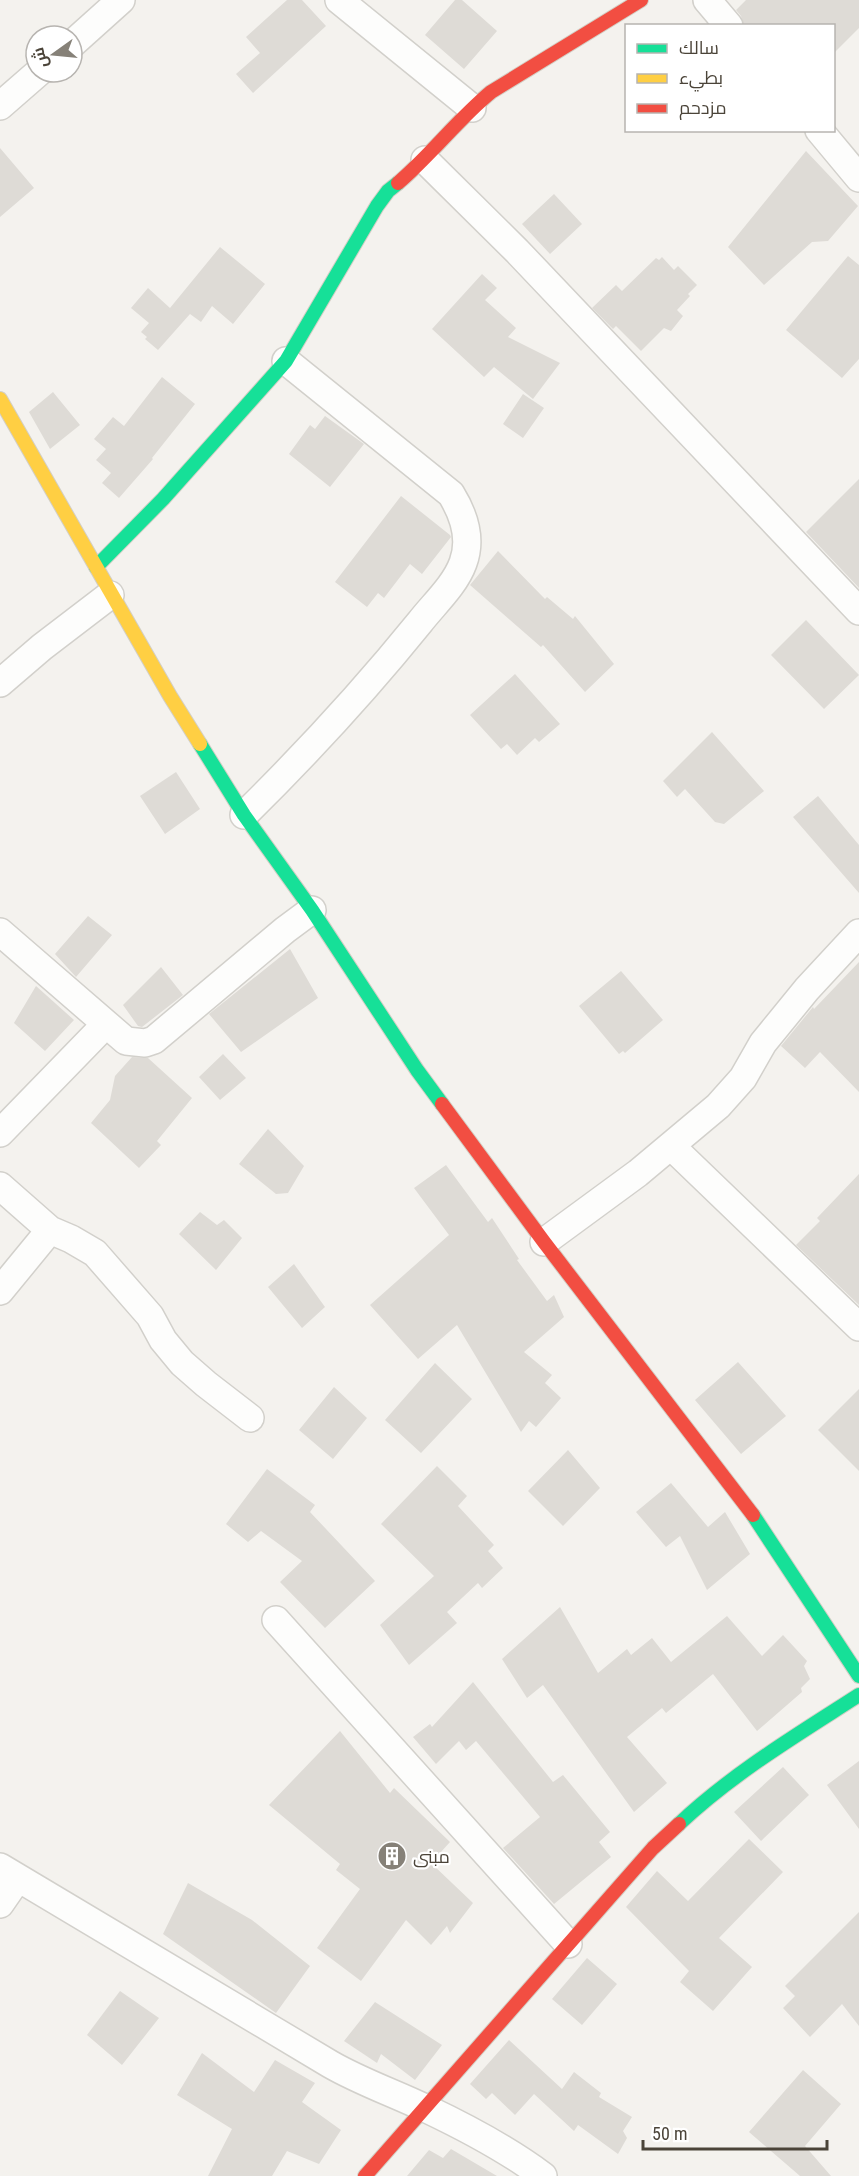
<svg xmlns="http://www.w3.org/2000/svg" width="859" height="2176" font-family="'Roboto Condensed',Cairo,sans-serif">
	<rect width="100%" height="100%" fill="#f4f2ee"/>
	<path fill="#dedbd6" d="M287,0h15l24,26 -73,67 -17,-19 24,-21 -14,-16z
		M455,0h7l35,31 -33,38 -39,-34z
		M746,0h113v28l-25,25v-27h-90l-3,-10 -5,-6z
		M0,148l34,40 -34,29z
		M806,151l52,55 -30,35 -16,1 -48,43 -36,-38z
		M554,194l28,30 -32,30 -28,-30z
		M220,247l45,37 -32,40 -21,-18 -11,16 -11,-8 -32,36 -13,-11 2,-2 -6,-5 8,-9 -18,-15 17,-20 22,20z
		M848,256l11,9v94l-17,19 -56,-48z
		M662,257l12,13 4,-4 19,19 -9,9 2,2 -13,14 6,6 -12,15 -7,-3 -23,23 -25,-25 -3,3 -21,-21 24,-23 6,6 34,-33 3,2z
		M482,274l15,14 -12,12 31,28 -8,9 52,26 -27,36 -39,-32 -10,10 -52,-48z
		M162,377l33,27 -43,54 1,1 -34,39 -17,-15 9,-10 -15,-13 10,-11 -12,-10 19,-22 11,9z
		M53,392l27,33 -30,24 -21,-37z
		M523,394l21,14 -21,30 -20,-14z
		M325,416l39,28 -34,43 -41,-33 21,-29 5,4z
		M859,479v109l-53,-56z
		M401,496l49,39 1,2 -29,37 -12,-10 -26,34 -6,-5 -11,14 -32,-25z
		M498,551l47,48 2,-2 26,22 2,-3 39,48 -29,28 -42,-47 -2,2 -71,-62z
		M806,620l53,55 -35,34 -53,-54z
		M515,674l45,50 -21,18 -4,-4 -18,17 -10,-11 -6,5 -31,-34z
		M712,732l52,59 -40,33 -9,-2 -30,-33 -8,8 -14,-16z
		M176,772l24,37 -35,25 -25,-38z
		M818,796l41,49v48l-66,-76z
		M88,916l24,19 -36,42 -21,-23z
		M290,949l28,49 -77,54 -32,-38z
		M859,962v130l-39,-40 -15,16 -24,-22 32,-39 1,2z
		M161,967l22,28 -41,32 -4,-1 -15,-21z
		M621,971l42,49 -38,33 -2,-2 -4,3 -40,-48z
		M36,986l38,34 -29,31 -31,-28z
		M223,1054l23,24 -26,22 -21,-23z
		M132,1057l16,1 44,40 -35,43 4,4 -22,23 -48,-45 19,-23 5,-24z
		M268,1129l36,37 -16,27 -12,1 -37,-30z
		M446,1165l42,57 4,-4 27,41 -2,1 30,41 7,-6 10,22 -40,35 28,23 -7,8 16,15 -25,29 -7,-6 -8,11 -64,-107 -39,34 -48,-54 79,-70 -35,-47z
		M859,1174v131l-63,-60 24,-24 -3,-3z
		M200,1212l17,13 7,-5 18,18 -26,32 -37,-36z
		M294,1264l31,43 -23,21 -34,-41z
		M738,1362l48,54 -45,38 -46,-54z
		M435,1363l37,36 -51,54 -36,-33z
		M334,1387l33,31 -34,41 -34,-29z
		M859,1389v82l-41,-41z
		M568,1450l32,38 -37,38 -35,-35z
		M437,1466l30,30 -9,10 36,39 -6,6 15,17 -21,20 -4,-5 -31,29 10,11 -48,42 -29,-40 54,-49 -53,-52z
		M267,1469l48,36 -5,7 65,69 -50,47 -45,-46 22,-21 -41,-30 -13,11 -22,-18z
		M671,1483l37,44 17,-15 25,42 -43,36 -27,-54 -14,11 -30,-35z
		M560,1607l38,66 29,-24 4,6 21,-17 19,24 56,-46 35,40 21,-21 24,26 -3,5 6,13 -9,9 1,4 -45,39 -44,-57 -47,39 -4,-5 -35,29 40,46 -33,29 -91,-127 -16,13 -25,-39z
		M473,1682l80,100 10,-7 47,57 -11,10 12,15 -57,47 -51,-56 37,-31 -64,-76 -10,9 -7,-9 -23,23 -23,-27 17,-13 2,3z
		M340,1731l50,62 4,-5 56,54 -19,21 42,40 -23,30 -3,-7 -16,19 -25,-25 -45,61 -44,-33 43,-59 -24,-19 4,-6 -71,-59z
		M859,1761v68l-32,-44z
		M783,1767l26,28 -48,46 -27,-29z
		M749,1839l34,33 -64,66 33,29 -39,44 -33,-29 9,-11 -63,-64 31,-36 31,30z
		M188,1883l64,37 58,46 -34,47 -113,-79z
		M859,1912v114l-17,-22 -32,33 -27,-29 12,-12 -10,-10z
		M587,1958l30,26 -35,41 -30,-26z
		M120,1991l39,27 -37,47 -35,-30z
		M375,2002l67,43 -27,35 -34,-26 -4,9 -33,-22z
		M509,2040l53,49 12,-17 27,21 -2,4 33,20 -9,14 4,7 -9,16 -40,-29 -4,6 -40,-37 -19,21 -23,-22 -6,6 -16,-15z
		M202,2053l52,39 21,-32 40,23 -13,19 39,28 -22,34 -32,-13 -15,25h-64l24,-47 -55,-34z
		M803,2070l38,34 -36,42 26,30h-31l-51,-44z
		M451,2149l46,27h-90l22,-26 14,8z"/>
	<g fill="none" stroke-linecap="round" stroke-linejoin="round">
		<g stroke="#d2d0cb" stroke-width="30">
			<path id="street" d="M339,0l133,108
				M707,0l22,26
				M72,44l49,-44
				M0,106l39,-34
				M819,130l40,48
				M425,160l92,91 342,360
				M0,683l42,-36 68,-52
				M244,815c62,-61 121,-125 176,-193 14,-18 35,-37 43,-59 9,-24 1,-48 -12,-69l-165,-133
				M0,932l126,109 19,2 9,-3 131,-110 27,-20
				M0,1133l105,-108
				M671,1146l188,181
				M0,1186l50,44 -50,61
				M50,1230l21,9 24,14 55,63 13,24 19,23 24,21 44,34
				M544,1242l94,-69 80,-67 25,-28 20,-35 44,-54 52,-56
				M276,1620l292,324
				M0,1867l330,197c31,18 64,29 97,45 40,19 80,40 116,67
				M0,1904l18,-26"/>
		</g>
		<g stroke="#d3cfc5" stroke-width="16">
			<path id="fast" d="M96,567l67,-68 123,-138 91,-155 11,-15 10,-8
				M200,744l44,71 68,95 105,160 25,34
				M753,1515l106,161
				M679,1824c54,-51 118,-89 180,-129"/>
		</g>
		<g stroke="#d3cfc5" stroke-width="16">
			<path id="slow" d="M0,399l170,297 30,48"/>
		</g>
		<g stroke="#d3cfc5" stroke-width="16">
			<path id="jam" d="M398,183c33,-28 59,-63 93,-91l150,-92
				M442,1104l102,138 209,273
				M365,2176l288,-328 26,-24"/>
		</g>
		<use href="#street" stroke="#fdfdfc" stroke-width="27"/>
		<use href="#fast" stroke="#16e098" stroke-width="14"/>
		<use href="#slow" stroke="#ffcf43" stroke-width="14"/>
		<use href="#jam" stroke="#f24e42" stroke-width="14"/>
	</g>
	<defs>
		<g id="building-disc" transform="scale(1.5)"><circle r="9.5" fill="#868178" stroke="#fff"/><path d="M-4-6H4V6H1V3H-1V6H-4ZM-2.5-4.3h1.7v1.8h-1.7ZM.8-4.3h1.7v1.8H.8ZM-2.5-1h1.7V.8h-1.7ZM.8-1h1.7V.8H.8Z" fill="#fff"/></g>
	</defs>
	<g fill-rule="evenodd">
		<use href="#building-disc" x="392" y="1856"/>
	</g>
	<g text-anchor="middle" dominant-baseline="central" stroke-width="4.5" stroke-linejoin="round" paint-order="stroke">
		<g font-size="18" fill="#4b4439" stroke="#fff" text-anchor="start">
			<text x="413" y="1856">مبنى</text>
		</g>
	</g>
	<rect x="625" y="24" width="210" height="108" fill="#ffffff" stroke="#b7b4b0" stroke-width="1.5"/>
	<rect x="637" y="44" width="30" height="9" fill="#16e098" stroke="#b7b4b0" stroke-width="1.5"/>
	<text x="679" y="54" font-size="18" fill="#4b4439">سالك</text>
	<rect x="637" y="74" width="30" height="9" fill="#ffcf43" stroke="#b7b4b0" stroke-width="1.5"/>
	<text x="679" y="84" font-size="18" fill="#4b4439">بطيء</text>
	<rect x="637" y="104" width="30" height="9" fill="#f24e42" stroke="#b7b4b0" stroke-width="1.5"/>
	<text x="679" y="114" font-size="18" fill="#4b4439">مزدحم</text>
	<g transform="translate(54 54) rotate(255)"><circle r="28" fill="#ffffff" stroke="#b7b4b0" stroke-width="1.5"/>
	<path d="M0-4.5L10 22L0 15L-10 22Z" fill="#868178"/>
	<text y="-9" font-size="16" font-weight="bold" text-anchor="middle" fill="#4b4439">ش</text>
	</g>
	<path d="M643 2140v9h184v-9" fill="none" stroke="#4b4439" stroke-width="3"/>
	<text x="652" y="2140" font-size="18" fill="#4b4439" stroke="#ffffff" stroke-width="4.5" paint-order="stroke">50 m</text>
</svg>
